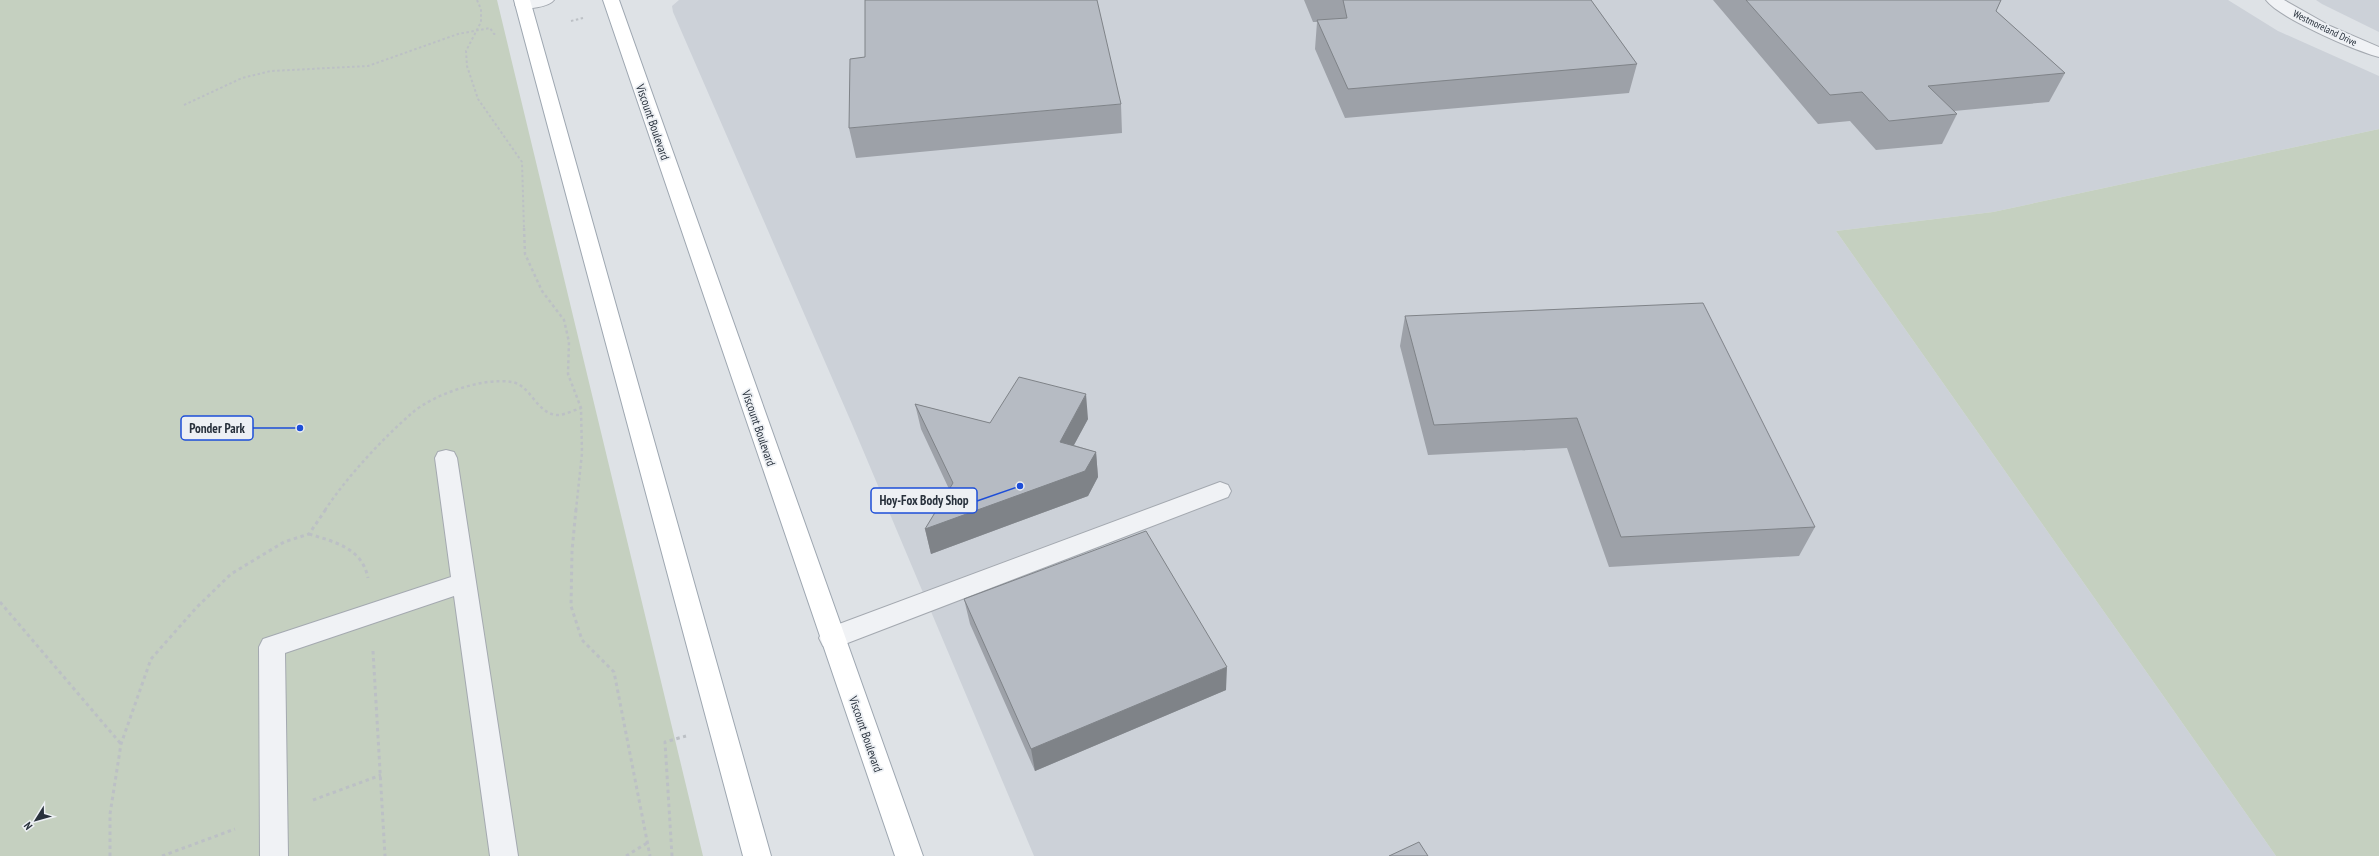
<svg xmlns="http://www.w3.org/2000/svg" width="2379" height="856" font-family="'PT Sans Narrow',sans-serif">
	<rect width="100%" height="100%" fill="#dee2e6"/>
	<path fill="#ccd1d8" d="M679,0h1549l50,31 101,45v53l-386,83 -157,19 440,625h-1242l-182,-432 -179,-412 -1,-6z
		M2316,0h63v32l-57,-28z"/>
	<path fill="#c5d0c0" d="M0,0h497l206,856h-703z
		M2379,129v727h-103l-440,-625 157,-19z"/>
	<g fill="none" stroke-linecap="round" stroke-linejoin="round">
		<g stroke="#a4a9b0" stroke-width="2">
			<path id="minor" d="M525,0h29c-5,7 -28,10 -36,8l-3,-3 3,-3z
				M2266,0h18l46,26 49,21v10c-23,-6 -100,-39 -113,-57z
				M446,450l8,2 3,6 61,398h-28l-36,-260 -169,57 3,203h-28l-1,-209 4,-8 188,-62 -16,-119 3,-6z
				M1220,482l8,3 3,6 -3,6 -396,152 -9,-3 -4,-8 4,-8z"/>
		</g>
		<g stroke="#9ea7b1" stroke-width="2">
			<path id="major" d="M514,0h16l241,856h-28z
				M603,0h16l304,856h-28z"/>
		</g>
		<path stroke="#bcc0c5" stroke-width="2" stroke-dasharray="2.5 2.5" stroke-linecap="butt" d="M477,0l4,9v13l-15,29 1,15 11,33 44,63 2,67
			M571,21l12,-3
			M184,105l58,-27 29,-7 97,-5 90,-32 32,-6 4,6h3"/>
		<path stroke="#bcc0c5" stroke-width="2.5" stroke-dasharray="3 3" stroke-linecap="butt" d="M524,228l1,26 17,37 22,29 5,22 -1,32 13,34 1,45 -6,57
			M325,510c22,-33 57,-71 87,-97 22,-19 72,-36 100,-31 19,3 25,33 46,33 7,0 16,-5 23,-7"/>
		<path stroke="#bcc0c5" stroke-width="3" stroke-dasharray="3.5 3.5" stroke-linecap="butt" d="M576,509l-4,42 -1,55 11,34 32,32 36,184
			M309,534c26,8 53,14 59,44
			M0,602l121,142
			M373,651l12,205
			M313,800l68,-25
			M110,856v-42l11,-70 30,-85 45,-51 35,-34 53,-32 25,-8 17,-25
			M162,856l73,-27
			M626,856l21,-13
			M672,856l-7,-114 21,-6"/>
		<use href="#minor" fill="#f0f2f5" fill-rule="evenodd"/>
		<use href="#major" fill="#fff" fill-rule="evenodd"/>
	</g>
	<path fill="#9da1a8" d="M1304,0h287l46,64 -8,29 -284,25 -30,-69 2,-27h-4z
		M1713,0h288l-5,11 69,62 -16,29 -95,9 3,3 -15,30 -66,6 -26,-29 -32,3z
		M1121,104l1,29 -266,25 -7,-30z
		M1405,316l410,211 -16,29 -190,11 -42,-119 -139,7 -28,-109z
		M915,404l75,19 98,-4 -14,26 22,7 2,25 -10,19 -157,58 -6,-25 24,-40 -28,-60z
		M964,599l262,91 -191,81 -65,-147z"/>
	<path fill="#7f8388" d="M1086,394l2,25 -26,48 -2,-25z
		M1096,452l2,25 -10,19 -157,58 -6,-25z
		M1227,667l-1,23 -191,81 -4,-22z"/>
	<path fill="#b6bbc3" stroke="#7f8388" d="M865,0h232l24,104 -272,24 1,-69 15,-2z
		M1343,0h248l46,64 -289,25 -31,-69 30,-2z
		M1746,0h255l-5,11 69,62 -137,13 29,28 -68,7 -27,-29 -32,3z
		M1703,303l112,224 -194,10 -44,-119 -143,7 -29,-109z
		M1019,377l67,17 -26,48 36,10 -11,19 -160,58 28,-46 -38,-79 75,19z
		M1146,531l81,136 -196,82 -67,-150z
		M1419,842l9,14h-39z"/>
	<g text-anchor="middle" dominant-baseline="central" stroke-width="3.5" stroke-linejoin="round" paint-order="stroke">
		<g font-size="10" fill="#28313c" stroke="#edf0f4">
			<text transform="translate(2325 28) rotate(26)">Westmoreland Drive</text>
		</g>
		<g font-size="12" fill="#28313c" stroke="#edf0f4">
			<text transform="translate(653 122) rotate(71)">Viscount Boulevard</text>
			<text transform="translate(759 428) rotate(71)">Viscount Boulevard</text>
			<text transform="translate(866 734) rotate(71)">Viscount Boulevard</text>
		</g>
	</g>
	<path fill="none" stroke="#1d4ed8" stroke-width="1.5" d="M300 428L253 428M1020 486L977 501"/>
	<g fill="#1d4ed8" stroke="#edf0f4" stroke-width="1.5">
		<circle cx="300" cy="428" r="4"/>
		<circle cx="1020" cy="486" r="4"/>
	</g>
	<g fill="#edf0f4" stroke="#1d4ed8" stroke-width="1.5">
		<rect x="181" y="416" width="72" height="24" rx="4"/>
		<rect x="871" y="488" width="106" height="25" rx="4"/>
	</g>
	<g font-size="13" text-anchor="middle" font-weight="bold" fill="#28313c">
		<text x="217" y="433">Ponder Park</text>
		<text x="924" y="505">Hoy-Fox Body Shop</text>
	</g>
	<g transform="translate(36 820) rotate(233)" stroke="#edf0f4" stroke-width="3" paint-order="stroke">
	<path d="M0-3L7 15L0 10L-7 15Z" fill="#28313c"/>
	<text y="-6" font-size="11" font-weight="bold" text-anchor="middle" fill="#28313c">N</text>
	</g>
</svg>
